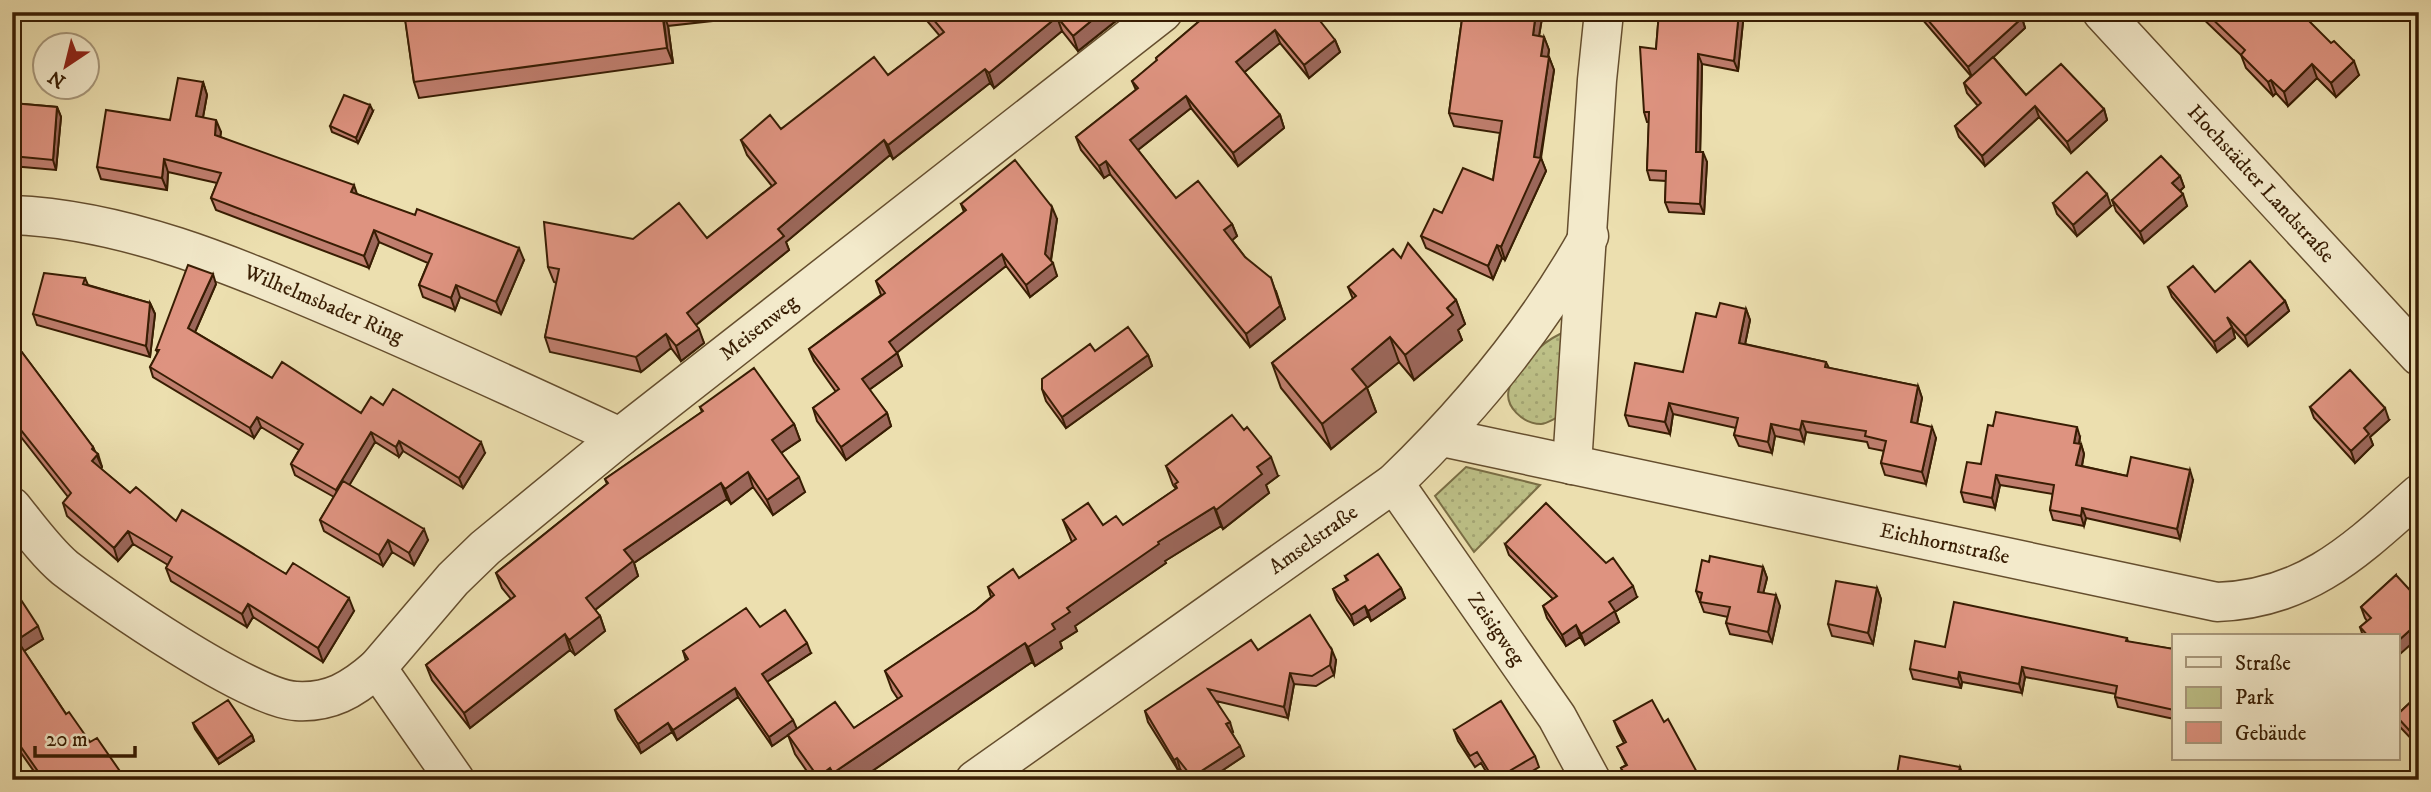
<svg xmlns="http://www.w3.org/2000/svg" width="2431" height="792" font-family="'IM FELL DW Pica',serif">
	<defs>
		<pattern id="green-dots" width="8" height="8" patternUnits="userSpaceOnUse" patternTransform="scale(1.75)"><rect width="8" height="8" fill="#bdc087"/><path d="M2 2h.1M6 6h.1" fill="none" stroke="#a3a573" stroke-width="1.8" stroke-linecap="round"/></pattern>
	</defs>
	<rect width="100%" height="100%" fill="#ecdfaf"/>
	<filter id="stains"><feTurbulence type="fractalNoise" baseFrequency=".00286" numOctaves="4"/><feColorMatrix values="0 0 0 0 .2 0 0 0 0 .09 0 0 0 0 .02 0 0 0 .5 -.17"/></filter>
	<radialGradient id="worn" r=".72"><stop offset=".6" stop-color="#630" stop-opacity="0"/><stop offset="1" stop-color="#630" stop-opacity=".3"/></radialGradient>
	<path fill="url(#green-dots)" stroke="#7a6e45" stroke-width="2" d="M1560 334 1570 342 1556 418C1552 420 1545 424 1541 424 1523 424 1504 406 1509 389 1514 368 1541 343 1560 334Z
		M1466 467 1540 485 1474 552 1435 496Z"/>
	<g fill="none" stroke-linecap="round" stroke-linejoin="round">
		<g stroke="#654e2e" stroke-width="41">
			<g id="minor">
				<path id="s1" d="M12 215C123 219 233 265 333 308 430 349 525 393 620 437"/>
				<path id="s2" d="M1442 437 2217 602C2306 599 2355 551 2419 494"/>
				<path d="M1572 465 1597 80 1604 12"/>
				<path id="s3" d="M1394 483 1557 717 1591 780"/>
				<path d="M12 507C28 527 46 552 65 568 105 599 250 699 296 701 330 703 352 690 377 668L455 780"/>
				<path id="s4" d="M377 668 453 579 485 548 620 437 1163 12"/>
				<path id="s5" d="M975 780 1394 483C1471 409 1537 329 1589 236"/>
			</g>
		</g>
		<g stroke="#654e2e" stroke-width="41">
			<g id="tertiary">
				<path id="s6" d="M2102 12 2419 356"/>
			</g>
		</g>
		<use href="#minor" stroke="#f3eacb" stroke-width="38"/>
		<use href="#tertiary" stroke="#f3eacb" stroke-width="38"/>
	</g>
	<path fill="#bf7e6e" stroke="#381d03" stroke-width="2" d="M388 12H711L712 21 668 26 673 63 419 98 414 82 405 17 391 19Z
		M921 12H1121L1122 16 1078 51 1062 31 994 88 990 83 893 159 890 155 786 242 789 250 696 325 704 343 681 361 671 348 641 372 550 352 545 337 557 283 554 282 548 267 633 239 707 238 772 186 747 155 741 140 781 129 888 75 940 36 922 15Z
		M1210 12 1335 40 1340 52 1309 78 1280 43 1244 72 1280 115 1284 128 1238 166 1191 108 1138 150 1176 198 1232 224 1237 236 1232 240 1245 257 1276 291 1285 319 1250 347 1110 174 1104 178 1081 150 1076 137 1136 90 1132 81 1157 61 1156 58Z
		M1463 12H1543L1539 36 1544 37 1549 50 1548 57H1549L1554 70 1541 158 1546 171 1505 260 1502 258 1493 279 1426 248 1421 236 1442 213 1493 180 1500 133 1454 126 1449 113Z
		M1659 12H1744L1738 71 1702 64 1700 152 1707 162 1704 214 1669 212 1665 202 1666 181 1650 180 1647 170 1649 122H1647L1644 112 1656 49Z
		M1916 12H2016L2022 18 2025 28 1993 57 2026 95 2104 109 2107 120 2071 153 2039 117 1985 166 1959 137 1955 126 1978 106 1967 93 1964 83 1971 76Z
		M2196 12H2300L2359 75 2336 97 2317 78 2288 106 2276 93 2273 96 2246 68 2241 55Z
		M203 82 207 95 203 117 221 132 220 137 357 194 524 260 501 314 460 297 455 310 423 297 419 285 428 263 379 242 369 268 216 210 211 198 217 183 168 172 167 190 101 179 97 167 170 120Z
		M12 103 57 107 61 117 56 170 12 166Z
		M373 111 358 143 332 132 330 126Z
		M2180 176 2184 187 2180 191 2187 206 2144 243 2116 211 2112 200Z
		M2053 203 2111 206 2077 236 2057 214Z
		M961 204 1057 219 1051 261 1057 276 1030 297 1006 266 897 352 902 366 869 390 887 413 891 426 846 460 817 421 813 408 836 392 814 361 809 349 881 295 876 281 964 212Z
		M2419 209V230L2416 227 2412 215Z
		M1401 258 1456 300 1465 324 1458 330 1462 340 1414 380 1399 362 1367 388 1376 412 1331 449 1281 388 1272 363 1353 299 1348 287Z
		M85 278 88 285 150 303 155 314 150 357 37 325 33 314Z
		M216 284 195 332 272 378 361 413 383 405 485 453 463 488 403 451 399 457 375 442 349 485 428 540 414 565 392 552 383 566 324 531 320 520 334 497 295 475 291 464 299 450 261 427 254 438 153 377 150 367 158 353 156 350Z
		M2168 287 2215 292 2285 301 2289 311 2248 346 2232 328 2235 338 2217 352 2172 297Z
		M1746 309 1750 320 1745 344 1826 362 1829 368 1918 386 1922 398 1917 423 1936 438 1926 484 1885 475 1881 463 1884 451 1869 448 1867 442 1806 432 1804 442 1775 436 1772 453 1739 446 1734 435 1736 428 1673 414 1670 434 1629 426 1625 415 1683 372 1716 317Z
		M12 339 93 447 95 452 98 454 102 467 101 469 130 493 176 521 286 574 354 611 323 662 253 617 247 627 171 581 166 568 168 565 133 544 118 561 67 516 63 503 68 497 21 437 15 441 12 437Z
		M1095 351 1148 355 1152 366 1066 428 1046 401 1042 389Z
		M700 407 794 424 800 440 781 453 805 492 773 515 753 487 731 504 727 499 634 563 638 576 595 610 600 616 605 631 575 655 570 650 470 728 432 680 426 665 511 599 502 588 496 573 607 484 605 479 702 412Z
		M2310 407 2389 420 2370 437 2373 445 2355 463 2314 418Z
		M2080 437 2079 444H2081L2084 454 2082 466 2127 476 2193 480 2180 539 2086 518 2084 526 2053 520 2050 510 2053 494 2000 485 1995 508 1964 502 1961 492Z
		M1166 466 1278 476 1266 485 1269 493 1223 529 1221 526 1165 561 1166 563 1075 626 1077 631 1060 642 1062 648 1035 666 1032 662 859 780H813L795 754 788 735 772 746 738 697 677 740 672 732 641 753 618 719 615 710 686 661 683 651 760 627 811 653 767 682 796 729 854 728 898 699 892 690 885 671 976 610 991 597 988 587 1019 578 1072 542 1063 520 1103 525H1123L1176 489 1173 485Z
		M1505 544 1637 597 1615 612 1619 622 1585 645 1580 637 1566 646 1547 618 1543 606 1553 599 1509 555Z
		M1709 562 1763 567 1767 578 1763 593 1780 606 1772 642 1730 634 1726 623 1728 617 1704 612 1696 591Z
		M2396 575 2399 655 2398 654V636H2363L2360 627 2367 621 2365 618 2361 607Z
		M1345 576 1401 588 1405 598 1371 621 1368 616 1354 625 1337 600 1333 589 1347 581Z
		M12 586 43 639 24 651 66 714 90 742 126 780H40L12 740Z
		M1877 588 1881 599 1873 644 1832 636 1828 624Z
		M2127 638 2128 642 2174 649V719L2118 707 2115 697 2116 694 2025 677 2022 693 1962 682 1961 688 1913 679 1910 669 1945 647Z
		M1258 650 1336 660 1334 675 1316 686 1294 684 1288 718 1216 701 1233 732 1232 733 1244 756 1208 780H1189L1180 769 1178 770 1148 722 1145 711Z
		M2419 694V747L2400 727 2398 721V714Z
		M1614 721 1664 722 1700 780H1626L1621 768 1626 765 1617 747 1624 743 1618 731Z
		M193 723 252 735 254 741 219 764 195 729Z
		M1454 730 1535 756 1539 767 1518 780H1491L1481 763 1475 767 1458 741Z"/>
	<path fill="#9b675a" stroke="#381d03" stroke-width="2" d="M663 12 668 26 673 63 667 48Z
		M1102 12H1121L1122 16 1078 51 1073 36Z
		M1536 12H1543L1537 48 1533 35Z
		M1739 12H1744L1738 71 1734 61Z
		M1057 17 1062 31 994 88 989 73Z
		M2022 18 2025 28 1972 77 1968 67Z
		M1275 30 1280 43 1241 75 1236 62Z
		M1544 37 1549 50 1546 69 1541 56Z
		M1335 40 1340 52 1309 78 1304 65Z
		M1698 54 1702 64 1700 162 1696 152Z
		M1549 57 1554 70 1540 159 1541 158 1546 171 1505 260 1501 247 1534 157Z
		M2354 61 2359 75 2336 97 2331 83Z
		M2312 64 2317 78 2288 106 2284 92Z
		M985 69 990 83 893 159 888 145Z
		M2271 80 2276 93 2273 96 2268 82Z
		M203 82 207 95 201 128 196 116Z
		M1186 96 1191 108 1134 153 1130 140Z
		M370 105 373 111 358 143 356 138Z
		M2035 106 2039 117 1985 166 1982 156Z
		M57 107 61 117 56 170 53 160Z
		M2104 109 2107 120 2071 153 2067 142Z
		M1280 115 1284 128 1238 166 1233 153Z
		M216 120 221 132 219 147 215 135Z
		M884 140 890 155 786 242 789 250 692 328 687 313 778 229Z
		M1703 152 1707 162 1704 214 1700 204Z
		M164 159 168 172 167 190 162 178Z
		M1106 161 1110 174 1104 178 1099 166Z
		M2180 176 2184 187 2176 194 2172 183Z
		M354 185 358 197 351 192Z
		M2107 194 2111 206 2077 236 2073 225Z
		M2183 194 2187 206 2144 243 2140 232Z
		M1052 207 1057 219 1050 265 1053 263 1057 276 1030 297 1026 285 1045 254Z
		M1232 224 1237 236 1229 243 1224 230Z
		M374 230 379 242 369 268 364 256Z
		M1497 245 1502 258 1493 279 1488 266Z
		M519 248 524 260 501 314 496 302Z
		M1002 254 1006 266 894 355 889 342Z
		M213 274 216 284 192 339 188 328Z
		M1271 278 1285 319 1250 347 1246 334Z
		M456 285 460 297 455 310 451 298Z
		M1456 300 1465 324 1458 330 1462 340 1414 380 1405 355 1447 308Z
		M2285 301 2289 311 2248 346 2245 336Z
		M150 303 155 314 150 357 146 346Z
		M1746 309 1750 320 1743 354 1739 343Z
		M2232 327 2235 338 2217 352 2214 342Z
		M699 329 704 343 681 361 676 346Z
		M666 334 671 348 641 372 636 357Z
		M1390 337 1399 362 1367 388 1376 412 1331 449 1322 424 1352 369Z
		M897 353 902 366 866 392 862 379Z
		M1148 355 1152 366 1066 428 1062 417Z
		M1918 386 1922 398 1915 434 1911 422Z
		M1669 403 1673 414 1670 434 1665 422Z
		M2385 408 2389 420 2370 437 2373 445 2355 463 2351 451 2364 428Z
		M887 413 891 426 846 460 841 447Z
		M257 417 261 427 254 438 250 428Z
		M1802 421 1806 432 1804 442 1800 430Z
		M16 424 21 437 15 441 12 432V427Z
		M794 424 800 440 778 455 772 440Z
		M1771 424 1775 436 1772 453 1768 442Z
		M1932 427 1936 438 1926 484 1922 472Z
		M2077 427 2080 437 2077 453 2074 443Z
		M371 432 375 442 340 501 336 490Z
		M399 441 403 451 399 457 396 447Z
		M481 442 485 453 463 488 459 478Z
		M2081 444 2084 454 2080 475 2076 465Z
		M93 447 102 467 97 474 92 461V449Z
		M1271 457 1278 476 1266 485 1269 493 1223 529 1216 510 1257 467Z
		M2190 470 2193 480 2180 539 2177 529Z
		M748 472 753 487 731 504 725 489Z
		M1996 475 2000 485 1995 508 1992 498Z
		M799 477 805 492 773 515 767 500Z
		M721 483 727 499 634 563 638 576 591 613 586 598 624 550Z
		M1214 507 1221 526 1165 561 1166 563 1075 626 1077 631 1060 642 1062 648 1035 666 1028 647 1067 608 1158 542Z
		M2082 508 2086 518 2084 526 2081 516Z
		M424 529 428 540 414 565 409 553Z
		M128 531 133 544 118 561 114 548Z
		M12 537 16 548 12 550Z
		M388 540 392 552 383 566 379 555Z
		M1763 567 1767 578 1761 602 1758 592Z
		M1633 586 1637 597 1615 612 1619 622 1585 645 1581 634 1609 602Z
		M1401 588 1405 598 1371 621 1368 611Z
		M1877 588 1881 599 1873 644 1868 633Z
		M1776 595 1780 606 1772 642 1768 632Z
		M349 598 354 611 323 662 318 648Z
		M248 604 253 617 247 627 242 614Z
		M1365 606 1368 616 1354 625 1351 615Z
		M600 616 605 631 575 655 569 640Z
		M2419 622V637L2399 655 2398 641Z
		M1576 625 1580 637 1566 646 1562 635Z
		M38 626 43 639 21 653 17 640Z
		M565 634 570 650 470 728 464 713Z
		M807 643 811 653 765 683 762 674Z
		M1025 643 1032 662 859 780H835L833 773Z
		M1332 650 1336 660 1334 675 1330 665Z
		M2022 667 2025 677 2022 693 2019 684Z
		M1959 672 1962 682 1961 688 1958 679Z
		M1290 673 1294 684 1288 718 1284 707Z
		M735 688 738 697 677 740 673 730Z
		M793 720 797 729 772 746 769 737Z
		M1230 722 1233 732 1229 734 1226 724Z
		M668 723 672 732 641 753 638 744Z
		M252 735 254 741 219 764 217 759Z
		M1240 746 1244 756 1208 780H1193L1192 777Z
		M1177 758 1180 769 1178 770 1174 760Z
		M1960 767 1964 778 1963 780H1957Z
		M830 768 834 780H819L818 777Z"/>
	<path fill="#de9380" stroke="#381d03" stroke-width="2" d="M404 12H662L667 48 414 82Z
		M927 12H1102L1073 36 1057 17 989 73 985 69 888 145 884 140 778 229 784 236 687 313 699 329 676 346 666 334 636 357 545 337 559 269 548 267 544 222 633 239 679 203 707 238 776 183 741 140 770 115 781 129 874 57 888 75 944 32Z
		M1210 12H1313L1335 40 1304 65 1275 30 1236 62 1280 115 1233 153 1186 96 1130 140 1176 198 1198 181 1232 224 1224 230 1245 257 1271 278 1280 306 1246 334 1106 161 1099 166 1076 137 1138 88 1132 81 1157 60 1156 58Z
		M1463 12H1536L1533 35 1544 37 1541 56 1549 57 1534 157 1541 158 1501 247 1497 245 1488 266 1421 236 1434 209 1442 213 1463 168 1493 180 1502 121 1449 113Z
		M1659 12H1739L1734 61 1698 54 1696 152H1703L1700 204 1665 202 1666 171 1647 170 1649 112H1644L1640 47 1656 49Z
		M1921 12H2016L2022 18 1968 67Z
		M2205 12H2300L2331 43 2334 41 2354 61 2331 83 2312 64 2284 92 2271 80 2268 82 2241 55 2245 50Z
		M1993 57 2026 95 2061 64 2104 109 2067 142 2035 106 1982 156 1955 126 1981 103 1964 83Z
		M178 78 203 82 196 116 216 120 215 135 354 185 351 192 415 215 417 209 519 248 496 302 456 285 451 298 419 285 432 254 374 230 364 256 211 198 221 173 164 159 162 178 97 167 106 110 170 120Z
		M344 95 370 105 356 138 330 126Z
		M12 103 57 107 53 160 12 156Z
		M2161 156 2180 176 2172 183 2183 194 2140 232 2112 200Z
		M1015 160 1052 207 1045 254 1053 263 1026 285 1002 254 889 342 897 353 862 379 887 413 841 447 813 408 839 389 809 349 885 293 876 281 966 210 961 204Z
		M2087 172 2107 194 2073 225 2053 203Z
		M2419 209V223L2412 215Z
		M1408 243 1456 300 1447 308 1453 315 1405 355 1390 337 1352 369 1367 387 1322 424 1272 363 1356 296 1348 287 1393 249 1401 258Z
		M2250 261 2285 301 2245 336 2227 317 2232 327 2214 342 2168 287 2193 266 2215 292Z
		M188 265 213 274 188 328 272 378 282 362 361 413 371 397 383 405 393 389 481 442 459 478 399 441 396 447 371 432 336 490 291 464 303 444 257 417 250 428 150 367 159 350H156Z
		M44 273 85 278 83 284 150 303 146 346 33 314Z
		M1720 303 1746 309 1739 343 1826 362 1825 367 1918 386 1911 422 1932 427 1922 472 1881 463 1886 441 1865 436 1866 431 1802 421 1800 430 1771 424 1768 442 1734 435 1738 418 1669 403 1665 422 1625 415 1635 363 1683 372 1696 313 1716 317Z
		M1128 327 1148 355 1062 417 1042 389V379L1090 344 1095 351Z
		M12 339 93 447 92 449 98 454 92 461 130 493 136 487 176 521 182 510 286 574 293 563 349 598 318 648 248 604 242 614 166 568 172 557 128 531 114 548 63 503 71 493 16 424 12 427Z
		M754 368 794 424 772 440 799 477 767 500 748 472 725 489 721 483 624 550 633 561 586 598 600 616 569 640 565 634 464 713 426 665 515 596 496 573 608 483 605 479 703 411 700 407Z
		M2350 370 2385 408 2364 428 2369 434 2351 451 2310 407Z
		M1996 412 2077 427 2074 443 2081 444 2076 465 2127 476 2131 457 2190 470 2177 529 2082 508 2081 516 2050 510 2054 485 1996 475 1992 498 1961 492 1967 462 1981 464 1988 425 1993 426Z
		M1232 415 1244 430 1247 427 1271 457 1257 467 1262 474 1216 510 1214 507 1158 542 1159 544 1067 608 1070 612 1052 624 1055 629 1028 647 1025 643 833 773 830 768 818 777 788 735 835 702 854 728 902 696 885 671 976 610 994 595 988 587 1013 569 1019 578 1076 539 1063 520 1088 503 1103 525 1116 516 1123 525 1177 488 1175 484 1178 482 1166 466Z
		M343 481 424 529 409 553 388 540 379 555 320 520Z
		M1546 503 1606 563 1613 558 1633 586 1609 602 1615 611 1581 634 1576 625 1562 635 1543 606 1557 596 1505 544Z
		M1378 554 1401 588 1368 611 1365 606 1351 615 1333 589 1348 580 1345 576Z
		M1710 556 1763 567 1758 592 1776 595 1768 632 1726 623 1730 607 1700 602 1702 593 1696 591 1702 560 1709 562Z
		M2396 575 2419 600V622L2398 641V636H2368L2360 627 2371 618 2361 607Z
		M1836 581 1877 588 1868 633 1828 624Z
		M12 586 38 626 17 640 66 714 69 712 90 742 97 738 126 780H44L12 734Z
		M1954 602 2127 638 2126 641 2174 649V710L2115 697 2117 686 2022 667 2019 684 1959 672 1958 679 1910 669 1915 641 1945 647Z
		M746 608 760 627 785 610 807 643 762 674 793 720 769 737 735 688 673 730 668 723 638 744 615 710 688 659 683 651Z
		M1310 615 1332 650 1330 665 1312 676 1290 673 1284 707 1208 689 1230 722 1226 724 1240 746 1192 777 1177 758 1174 760 1145 711 1251 640 1258 650Z
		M2419 694V741L2398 718V714Z
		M228 700 252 735 217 759 193 723Z
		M1652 700 1664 722 1668 719 1699 776 1695 778V780H1628L1621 768 1627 765 1617 747 1626 742 1614 721Z
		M1501 701 1535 756 1494 780 1477 752 1470 756 1454 730Z
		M1900 756 1960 767 1957 780H1896Z"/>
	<g text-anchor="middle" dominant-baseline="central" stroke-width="5" stroke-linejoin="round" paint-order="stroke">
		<g font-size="21" fill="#381d03" stroke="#f3eacb">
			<text stroke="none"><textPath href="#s6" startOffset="234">Hochstädter Landstraße</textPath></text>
			<text stroke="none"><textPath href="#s1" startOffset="326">Wilhelmsbader Ring</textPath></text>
			<text stroke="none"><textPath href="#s4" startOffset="513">Meisenweg</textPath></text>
			<text stroke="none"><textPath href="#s5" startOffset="415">Amselstraße</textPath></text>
			<text stroke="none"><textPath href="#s2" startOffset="514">Eichhornstraße</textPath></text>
			<text stroke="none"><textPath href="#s3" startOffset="178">Zeisigweg</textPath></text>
		</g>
	</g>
	<rect width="2431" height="792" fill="none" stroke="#ecdfaf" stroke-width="42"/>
	<rect x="14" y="14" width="2403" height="764" fill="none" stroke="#381d03" stroke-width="3.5"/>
	<rect x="21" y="21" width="2389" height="750" fill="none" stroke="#381d03" stroke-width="2"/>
	<rect x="2172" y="634" width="228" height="126" fill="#f3eacb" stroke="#a8987b" stroke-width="2"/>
	<rect x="2186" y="657" width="35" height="10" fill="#f3eacb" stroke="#a8987b" stroke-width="2"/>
	<text x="2235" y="670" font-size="21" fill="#381d03">Straße</text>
	<rect x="2186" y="687" width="35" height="21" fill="#bdc087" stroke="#a8987b" stroke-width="2"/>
	<text x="2235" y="704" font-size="21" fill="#381d03">Park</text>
	<rect x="2186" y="722" width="35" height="21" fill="#de9380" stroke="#a8987b" stroke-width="2"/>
	<text x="2235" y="740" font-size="21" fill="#381d03">Gebäude</text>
	<g transform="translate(66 66) rotate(215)"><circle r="33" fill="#f3eacb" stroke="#a8987b" stroke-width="2"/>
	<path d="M0-5L12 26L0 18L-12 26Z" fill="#8f2418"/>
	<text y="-10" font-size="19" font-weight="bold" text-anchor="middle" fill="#381d03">N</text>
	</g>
	<path d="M35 746v10h100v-10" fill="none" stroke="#381d03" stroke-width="3.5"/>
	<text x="46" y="746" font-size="21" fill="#381d03" stroke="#f3eacb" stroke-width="5" paint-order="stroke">20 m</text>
	<rect width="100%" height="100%" filter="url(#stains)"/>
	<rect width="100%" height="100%" fill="url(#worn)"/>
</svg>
